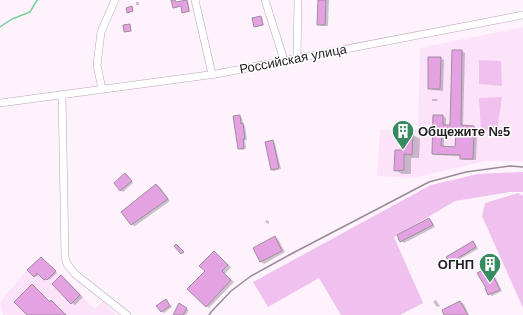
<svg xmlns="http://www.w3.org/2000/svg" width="523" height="315" font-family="Arial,sans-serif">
	<rect width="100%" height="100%" fill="#fef2fd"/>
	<path fill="#fce3fa" d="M523 27V161H486L412 178 377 176 380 130H418L420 48Z
		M41 257 95 309 103 301 116 315H3L0 302 27 270Z"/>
	<path fill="#f0c0ee" d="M479 60 501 61 502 86 479 84Z
		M502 97 497 131 481 130 479 98Z
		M523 172V192H510L455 201 394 237 423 303 400 315H341L319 278 268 307 253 282 431 185 478 174Z
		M518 193 523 196V308L482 216 485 203Z"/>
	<path fill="#0003" fill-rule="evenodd" d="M175 0 177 3 186 1H188L190 12 184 13 183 12 182 6 175 8 174 7Z
		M319 0H329L328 26H321L318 24Z
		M136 2H139V5H136Z
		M261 17 262 18 264 25 256 27 255 26Z
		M462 51 465 53 463 127H474L477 129V132L479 133 478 136H477L476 160H464L461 158V156L436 155 433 154 443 116 446 118V126H451ZM444 134H457L456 148 444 147Z
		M441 58 444 60 443 91 432 90 429 88Z
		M432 99H437L438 101H432Z
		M239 116 242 118 243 124 245 126 247 140H245L246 149 241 150 239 148Z
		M413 135 420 139 419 158H411V174H402L395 170 404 151Z
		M273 141 275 143 281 169 274 171 272 170Z
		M125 174 128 176 133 183 123 192 120 190Z
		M156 185 160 187 170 201 135 226 132 225 123 213Z
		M429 219 432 221 435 227 404 243 401 241Z
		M266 220 269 221V224L265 222Z
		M275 237 278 239 285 252 264 264 261 262 254 248Z
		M473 242 475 243 478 249 453 263 450 262Z
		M217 254 231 267 225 274 234 282 209 308 206 306V271Z
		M41 258 57 273 49 280 48 279 47 280 45 279 40 274 36 277 34 276Z
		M489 268 492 270 502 291 492 296 489 294Z
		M61 277 64 278 83 297 75 305 72 303 53 284Z
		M166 300 168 302 172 307 164 313 162 312 157 306Z
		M436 300 440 306 437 307 433 302Z
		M460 302 464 304 469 315H445Z
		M179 305 189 310 186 315H174Z"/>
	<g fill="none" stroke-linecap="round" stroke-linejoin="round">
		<path stroke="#76d29f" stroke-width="1.5" d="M0 27 12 19 30 12 37 0"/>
	</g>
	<path fill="#e5a2e3" stroke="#9f8e9e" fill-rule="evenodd" d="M171 0H175L176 2 187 0 189 11 182 13 181 6 173 8Z
		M318 0H326L325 25H317Z
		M132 6 133 11 127 13 126 8Z
		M261 16 263 25 254 27 252 18Z
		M130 24 131 31 124 32 123 25Z
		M452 50H462L461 125 474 126V130H476V134H474L473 159H460V155L432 154 433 115H443V125H450ZM442 133H456L455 147 441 146Z
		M428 57H441L440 89H428Z
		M240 115 241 124 243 123 245 139H243L244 148 238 149 233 116Z
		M409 134H413L412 155 404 154V170L394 171 395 150H403V135H409Z
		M273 140 279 168 271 170 265 142Z
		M125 173 132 181 120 191 114 183Z
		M156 184 168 199 131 225 121 212Z
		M429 218 433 225 400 242 397 235Z
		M275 236 282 251 260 262 253 248Z
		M473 241 476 247 450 263 446 257Z
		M176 244 184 252 181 254 174 246Z
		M214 251 228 265 222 271 231 280 206 307 187 289 205 271 199 266Z
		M41 257 56 271 47 280 46 279 44 280 37 273 34 277 27 270Z
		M489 267 500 290 488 295 485 288H486L477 273Z
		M61 275 80 295 71 304 52 284Z
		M32 284 50 302 51 300 66 315H27L14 302Z
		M166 299 170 306 161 312 156 306Z
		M460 301 468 315H444L442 310Z
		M179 303 187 308 183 315H173Z"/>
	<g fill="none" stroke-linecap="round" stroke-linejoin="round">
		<g stroke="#b8a6b7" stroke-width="8">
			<path id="minor" d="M195 0 212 74
				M265 0 284 60
				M297 58 298 0
				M102 89 97 65 101 32 115 0
				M62 94 65 257 67 264 75 274 127 315
				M0 103 216 74 523 15"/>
		</g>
		<use href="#minor" stroke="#fff" stroke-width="7"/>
		<path stroke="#968d96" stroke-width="1.5" d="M209 315 212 311 231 291 251 276 291 254 429 182 466 172 510 166 523 167"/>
	</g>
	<defs>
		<g id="building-pin" transform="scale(1.15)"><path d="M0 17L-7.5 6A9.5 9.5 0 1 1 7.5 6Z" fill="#368c60" stroke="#fff"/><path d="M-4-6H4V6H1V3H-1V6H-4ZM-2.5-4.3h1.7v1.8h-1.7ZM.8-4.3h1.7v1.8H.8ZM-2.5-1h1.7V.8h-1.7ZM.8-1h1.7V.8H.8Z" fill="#fff"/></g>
	</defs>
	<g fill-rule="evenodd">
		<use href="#building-pin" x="403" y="131"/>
		<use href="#building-pin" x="490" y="264"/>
	</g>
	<g text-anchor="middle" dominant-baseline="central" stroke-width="3" stroke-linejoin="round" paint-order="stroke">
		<g font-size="13" fill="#221c22" stroke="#fff">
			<text transform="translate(293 59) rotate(-11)">Российская улица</text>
		</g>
		<g font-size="13" font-weight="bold" fill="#221c22" stroke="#fff" text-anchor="start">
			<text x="418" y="131">Общежите №5</text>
			<text x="474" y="264" text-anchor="end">ОГНП</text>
		</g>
	</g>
</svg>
